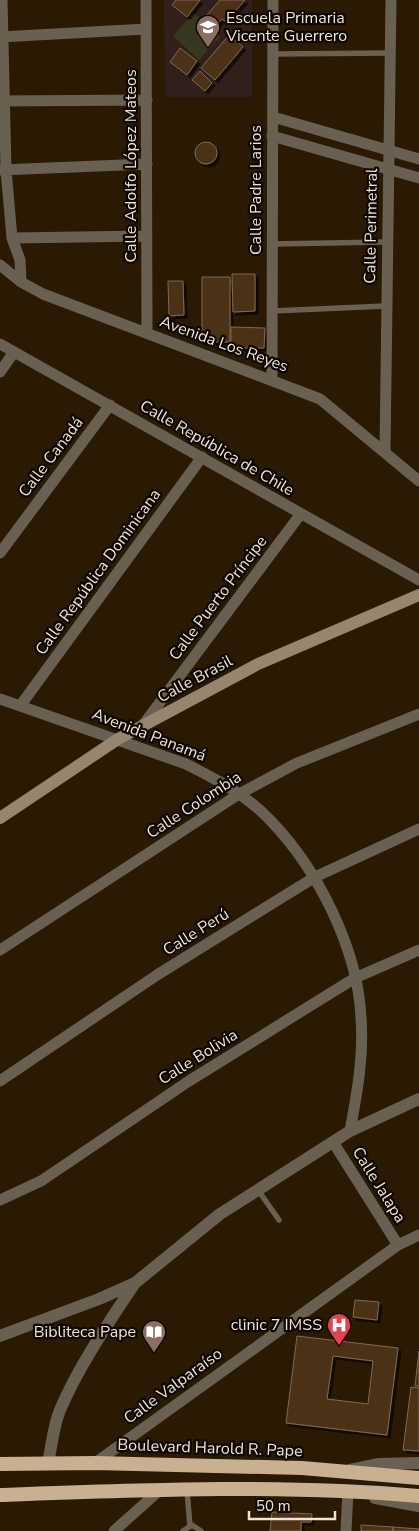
<svg xmlns="http://www.w3.org/2000/svg" width="419" height="1531" font-family="'Nunito Sans',sans-serif">
	<defs>
		<filter id="shadow"><feDropShadow dx="3" dy="3" stdDeviation="0" flood-color="#0009"/></filter>
	</defs>
	<rect width="100%" height="100%" fill="#2a1903"/>
	<path fill="#311f1c" d="M164 0H252V97H165Z"/>
	<path fill="#353720" d="M194 13 220 37 199 60 173 36Z"/>
	<path fill="#4c3115" stroke="#806953" fill-rule="evenodd" filter="url(#shadow)" d="M176 0H200L187 17 172 5Z
		M220 0H245L226 22 222 19 216 26 205 17Z
		M229 35 243 47 215 80 201 68Z
		M180 48 197 61 187 75 170 62Z
		M200 71 212 83 205 91 192 80Z
		M195 153a11 11 0 1 1 22 0a11 11 0 1 1-22 0Z
		M232 274H255V311L233 312Z
		M202 277H230V342H202Z
		M168 281H183L184 315 169 316Z
		M231 327 265 328 264 348H231Z
		M355 1300 379 1302 377 1320 353 1317Z
		M297 1336 398 1348 387 1435 286 1423ZM333 1356 373 1361 368 1404 327 1399Z
		M419 1351V1386H415Z
		M411 1387 419 1388V1451L403 1450Z
		M272 1512 312 1514 311 1522H301V1531H270Z
		M361 1525 393 1527V1531H361Z
		M393 1527 419 1529V1531H393Z"/>
	<g fill="none" stroke-linecap="round" stroke-linejoin="round">
		<path stroke="#6a6051" stroke-width="5.5" d="M273 54 390 53
			M272 244 386 242
			M272 311 386 306
			M258 1190 279 1220
			M187 1491 190 1526
			M183 1531 192 1525 201 1531"/>
		<path stroke="#6a6051" stroke-width="11" d="M2 0 6 170 12 238 20 260 21 282
			M146 0 147 333
			M0 37 146 29
			M0 101 147 100
			M273 117 419 159
			M272 136 419 178
			M0 170 147 164
			M12 238 147 236
			M0 265 21 282 43 294 320 399 419 481
			M0 344 419 580
			M0 372 14 352
			M272 379 273 0
			M385 452 391 0
			M0 553 110 405
			M0 699 186 764C216 779 248 796 271 821 318 870 358 949 361 1018 364 1056 357 1093 350 1131
			M20 706 202 457
			M143 725 300 515
			M0 950 239 794 297 763 419 714
			M0 1081 157 975 315 877 419 829
			M333 1142 398 1245
			M0 1200 41 1181 189 1081 355 978 419 950
			M95 1463 398 1245 419 1235
			M114 1531 161 1489
			M346 1531 348 1490"/>
		<path stroke="#6a6051" stroke-width="12" d="M0 1336 99 1299 135 1283 220 1214 350 1131 419 1099
			M48 1463C52 1445 53 1427 60 1410 78 1367 109 1322 135 1283
			M350 1470 379 1464 419 1463
			M375 1498 419 1506"/>
		<path stroke="#96866f" stroke-width="12" d="M0 818 118 739 258 664 419 595"/>
		<path stroke="#c8b090" stroke-width="14" d="M0 1464 95 1463 302 1468 419 1478
			M0 1495C140 1490 280 1484 419 1496"/>
	</g>
	<defs>
		<g id="school-pin" transform="scale(1.25)"><path d="M0 17L-7.5 6A9.5 9.5 0 1 1 7.5 6Z" fill="#8d6e63" stroke="#0d0601"/><path d="M0-5L7-2L0 1L-7-2ZM-4 1L0 2.5L4 1V4Q0 6-4 4Z" fill="#fff"/></g>
		<g id="hospital-pin" transform="scale(1.25)"><path d="M0 17L-7.5 6A9.5 9.5 0 1 1 7.5 6Z" fill="#e0444e" stroke="#0d0601"/><path d="M-5-5h3v3.5h4V-5h3V5h-3V1.5h-4V5h-3Z" fill="#fff"/></g>
		<g id="library-pin" transform="scale(1.25)"><path d="M0 17L-7.5 6A9.5 9.5 0 1 1 7.5 6Z" fill="#8d6e63" stroke="#0d0601"/><path d="M-6-4Q-3-5.5-.7-3.5V5Q-3 3-6 4ZM6-4Q3-5.5 .7-3.5V5Q3 3 6 4Z" fill="#fff"/></g>
	</defs>
	<g fill-rule="evenodd">
		<use href="#school-pin" x="208" y="27"/>
		<use href="#hospital-pin" x="339" y="1325"/>
		<use href="#library-pin" x="154" y="1332"/>
	</g>
	<g text-anchor="middle" dominant-baseline="central" stroke-width="4.5" stroke-linejoin="round" paint-order="stroke">
		<g font-size="16" fill="#efe4d6" stroke="#0d0601" text-anchor="end">
			<text x="226" y="18" text-anchor="start">Escuela Primaria<tspan x="226" dy="18">Vicente Guerrero</tspan></text>
			<text x="322" y="1325">clinic 7 IMSS</text>
			<text x="136" y="1332">Bibliteca Pape</text>
		</g>
		<g font-size="16" fill="#efe4d6" stroke="#0d0601">
			<text transform="translate(131 166) rotate(-90)">Calle Adolfo López Mateos</text>
			<text transform="translate(256 190) rotate(-90)">Calle Padre Larios</text>
			<text transform="translate(371 226) rotate(-89)">Calle Perimetral</text>
			<text transform="translate(224 344) rotate(20)">Avenida Los Reyes</text>
			<text transform="translate(217 448) rotate(30)">Calle República de Chile</text>
			<text transform="translate(51 457) rotate(-53)">Calle Canadá</text>
			<text transform="translate(98 572) rotate(-54)">Calle República Dominicana</text>
			<text transform="translate(218 598) rotate(-53)">Calle Puerto Príncipe</text>
			<text transform="translate(195 679) rotate(-28)">Calle Brasil</text>
			<text transform="translate(149 735) rotate(21)">Avenida Panamá</text>
			<text transform="translate(194 805) rotate(-33)">Calle Colombia</text>
			<text transform="translate(196 932) rotate(-32)">Calle Perú</text>
			<text transform="translate(198 1057) rotate(-32)">Calle Bolivia</text>
			<text transform="translate(379 1185) rotate(58)">Calle Jalapa</text>
			<text transform="translate(173 1386) rotate(-36)">Calle Valparaíso</text>
			<text transform="translate(210 1448) rotate(2)">Boulevard Harold R. Pape</text>
		</g>
	</g>
	<path d="M249 1511v8h86v-8" fill="none" stroke="#efe4d6" stroke-width="2.5"/>
	<text x="256" y="1511" font-size="15" fill="#efe4d6" stroke="#0d0601" stroke-width="4" paint-order="stroke">50 m</text>
</svg>
